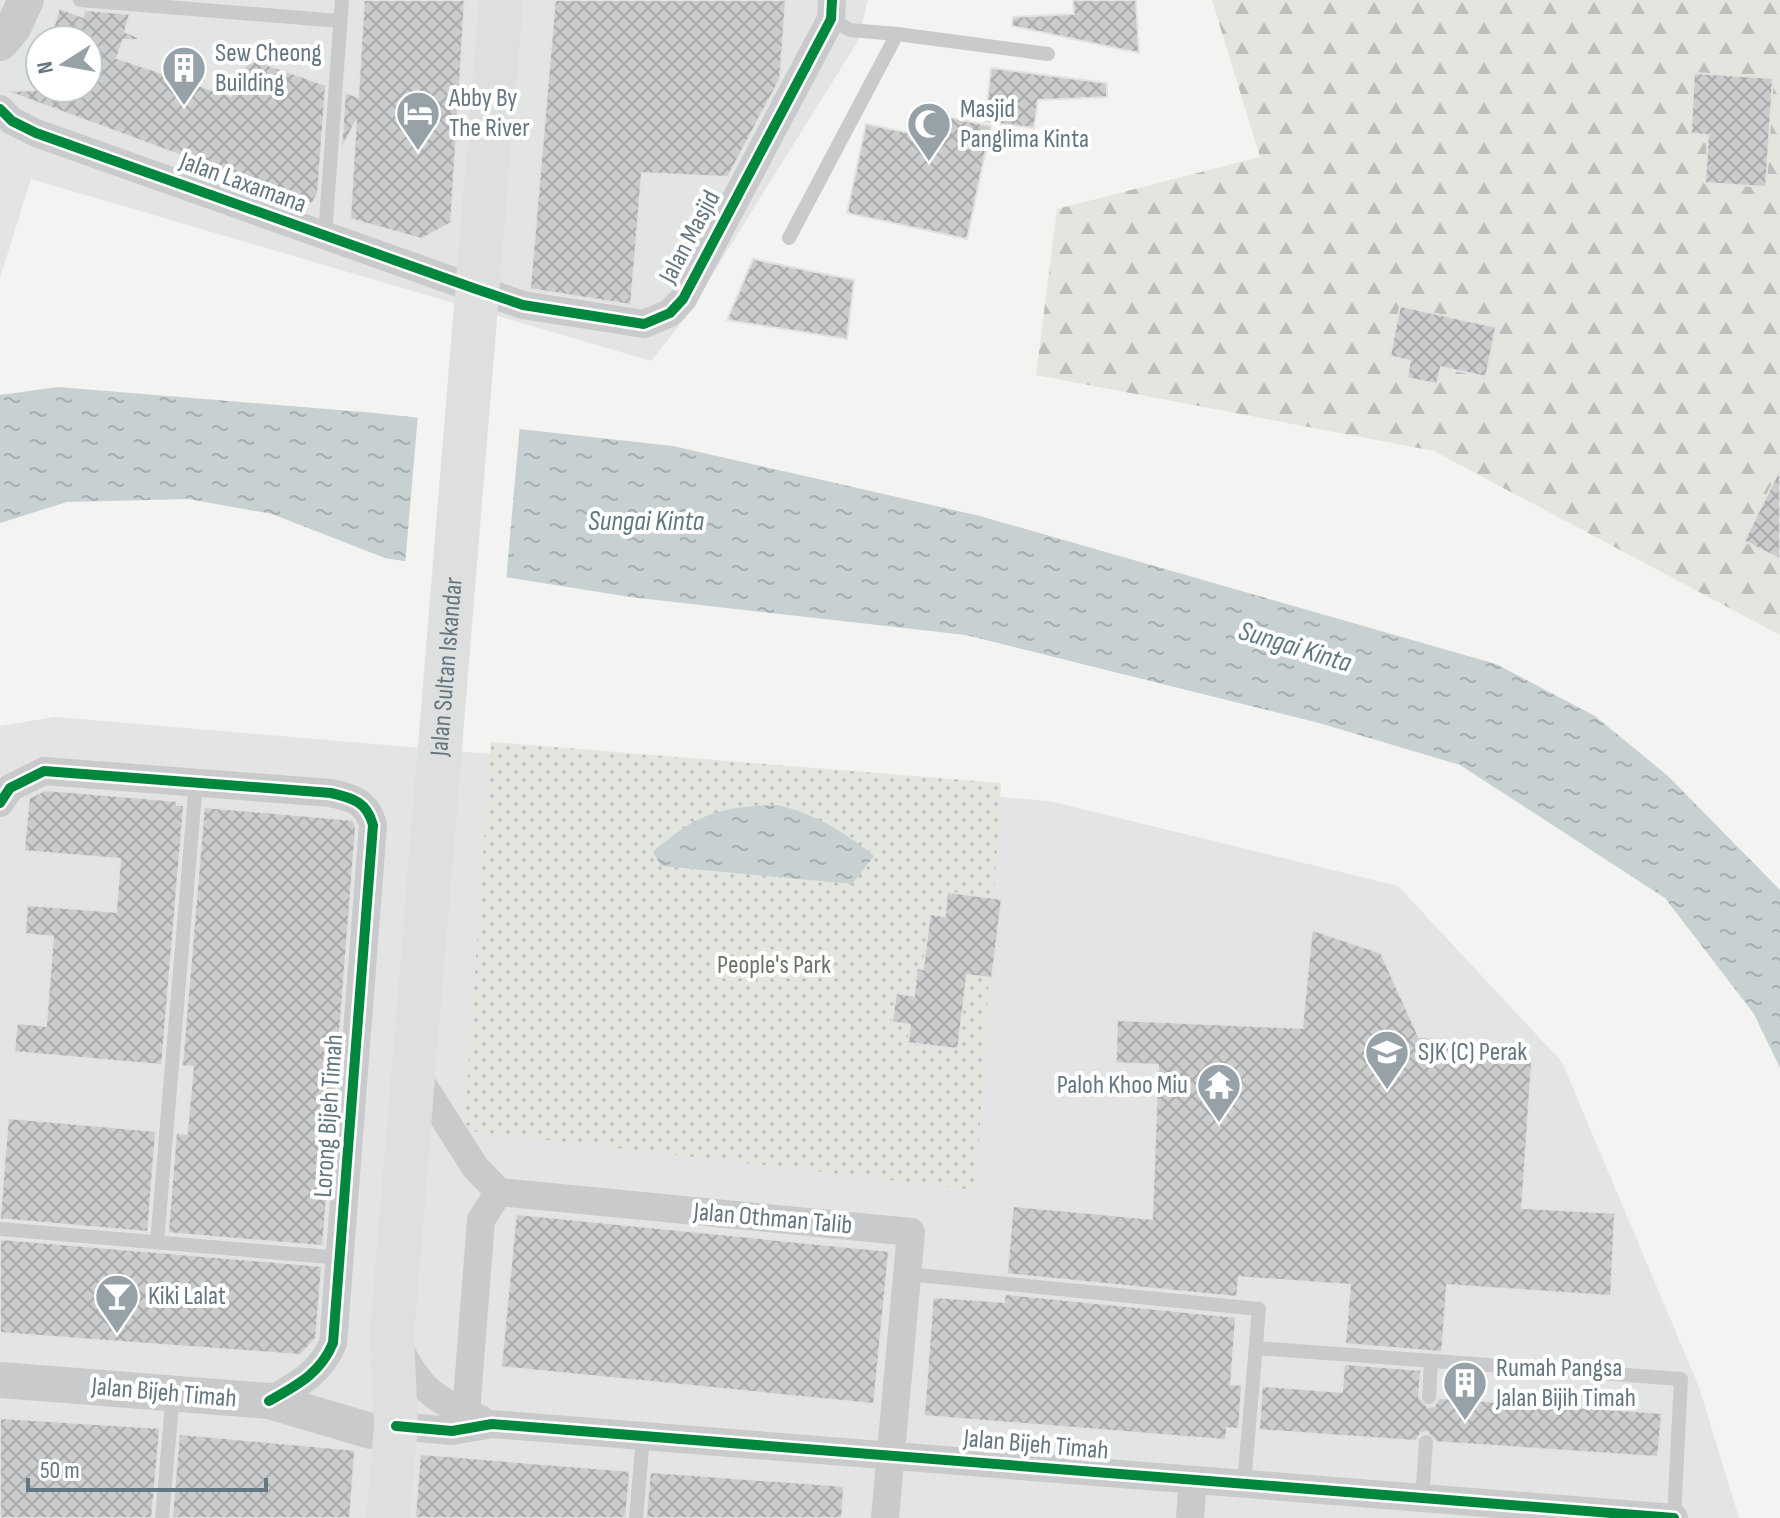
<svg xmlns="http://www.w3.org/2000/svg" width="1780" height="1518" font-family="'Sofia Sans Condensed',sans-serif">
	<defs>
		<pattern id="forest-firs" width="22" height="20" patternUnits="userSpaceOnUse" patternTransform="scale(2)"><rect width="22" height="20" fill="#e3e6df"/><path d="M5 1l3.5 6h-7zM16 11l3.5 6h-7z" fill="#bcbfba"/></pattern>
		<pattern id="park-dots" width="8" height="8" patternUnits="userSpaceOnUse" patternTransform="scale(2)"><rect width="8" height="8" fill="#e3e6df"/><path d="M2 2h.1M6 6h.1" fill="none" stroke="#bcbfba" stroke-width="1.8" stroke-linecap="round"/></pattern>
		<pattern id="water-ripples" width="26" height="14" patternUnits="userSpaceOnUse" patternTransform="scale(2)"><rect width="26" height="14" fill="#c8d1d2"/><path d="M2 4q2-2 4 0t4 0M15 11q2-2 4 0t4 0" fill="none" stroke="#a6aeb0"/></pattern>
		<pattern id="building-cross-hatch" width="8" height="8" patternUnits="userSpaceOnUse" patternTransform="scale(2)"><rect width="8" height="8" fill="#cbcccc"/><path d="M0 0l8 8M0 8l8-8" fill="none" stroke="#a8aaab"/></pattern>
	</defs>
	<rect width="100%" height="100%" fill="#f3f3f1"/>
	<path fill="#e3e4e4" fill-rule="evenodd" d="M0 0H868L858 41 686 317 651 361 31 179 0 278ZM40 40H88V88H40Z
		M55 717 1049 801 1398 886 1562 1062 1699 1387 1739 1518H0V726Z"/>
	<path fill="url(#forest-firs)" d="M1212 0H1780V635L1434 451 1036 375 1057 209 1260 157Z"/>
	<path fill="url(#park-dots)" d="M491 742 1001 783 976 1190 464 1130Z"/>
	<path fill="url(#water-ripples)" d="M58 387 375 413 673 446 980 516 1496 664 1595 716 1668 776 1780 890V1068L1754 1014 1665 898 1460 765 1319 723 966 635 630 597 385 558 272 514 188 499 67 502 0 523V395Z
		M778 805C817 815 843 831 874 856L852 884 661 866 653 852C696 814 720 806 778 805Z"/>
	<path fill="#f3f3f1" d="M418 414 520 425 506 581 405 565Z"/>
	<path fill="url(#building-cross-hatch)" stroke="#e2e2e1" stroke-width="2" d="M364 0H465L451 223 422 239 350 219 356 121 341 150 345 92 358 97Z
		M555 0H786L780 79 728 177 642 173 631 305 530 289Z
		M1073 0H1136L1139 53 1012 26 1013 17 1074 14Z
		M59 8 83 17 85 10 130 14 125 32 138 37V40H123L117 58 231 96 246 65 256 61 326 85 318 193 312 204 6 91 88 88V40H50Z
		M991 68 1107 83V97L1038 100 1034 128 985 122Z
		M1694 73 1773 78 1766 187 1705 183 1708 135 1691 134Z
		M914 110 991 126 967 239 847 213 866 124 910 133Z
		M753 259 854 280 847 339 727 320Z
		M1400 306 1496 327 1486 377 1441 367 1437 384 1407 378 1410 361 1390 356Z
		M1780 469V559L1744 541Z
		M45 790 177 801V805H184L162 1065 14 1052 17 1023 46 1026 53 937 25 934 27 905 116 912 120 859 24 851 29 798Z
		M204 807 353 820 356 827 323 1246 168 1233 176 1133 187 1134 193 1067 182 1066Z
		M947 892 1002 899 992 978 967 975 958 1049 908 1043 910 1025 892 1022 896 993 914 996 917 968 923 969 930 914 945 916Z
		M1312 930 1381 953 1419 1037 1465 1041 1464 1057 1532 1061 1522 1208 1615 1213 1611 1296 1447 1285 1442 1352 1345 1344 1350 1285 1239 1277 1237 1297 1007 1274 1013 1206 1152 1219 1158 1065 1116 1063 1117 1020 1302 1028Z
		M8 1118 156 1131 148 1232 0 1219Z
		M516 1214 889 1251 874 1404 501 1367Z
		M0 1239 322 1266 316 1338 301 1355 0 1333Z
		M1005 1294 1236 1317 1231 1384 1242 1385 1239 1429 1227 1428 1226 1440 924 1416 933 1297 1004 1302Z
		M1344 1364 1421 1370 1419 1397 1428 1407 1434 1406 1439 1398 1662 1413 1658 1457 1436 1442 1427 1432 1421 1433 1416 1441 1259 1430 1262 1386 1342 1392Z
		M0 1418 160 1428 152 1518H0Z
		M179 1434 355 1450 350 1518H172Z
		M420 1454 630 1471 626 1518H415Z
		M650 1472 844 1486 842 1518H646Z"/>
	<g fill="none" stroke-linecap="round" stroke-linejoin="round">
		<path stroke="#c8cacb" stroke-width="14" d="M80 0 340 21
			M897 34 1048 54
			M325 235 342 0
			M789 238 897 34 850 30 831 19
			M0 1229 341 1258
			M157 1242 196 782
			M907 1274 1259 1309 1244 1484
			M1256 1348 1681 1379 1674 1518
			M1429 1397 1431 1363
			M1422 1498 1426 1442
			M162 1518 173 1393
			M636 1518 643 1436"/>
		<path stroke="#c8cacb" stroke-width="28" d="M0 109 12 121 36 133 476 289 523 305 644 324 670 313 683 299 831 19 832 0
			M0 803 10 788 44 771 331 793C353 798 367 802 373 825L333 1343C320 1374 297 1385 269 1401
			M414 1071 475 1167 499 1192 911 1232 885 1518
			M398 1346C421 1391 435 1400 480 1419
			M466 1413 481 1220 499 1192
			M396 1426 452 1431 492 1424 1674 1518
			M1190 1518 1193 1480"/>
		<path stroke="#c8cacb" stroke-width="36" d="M0 43 13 28 26 0
			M0 1380 269 1401 371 1431"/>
		<path stroke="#dedfdf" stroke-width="44" id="s1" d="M388 1518 396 1426 392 1334 501 0"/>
		<g stroke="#fff" stroke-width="15">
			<path id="cycleway" d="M0 109 12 121 36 133 476 289 523 305 644 324 670 313 683 299 831 19 832 0
				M0 803 10 788 44 771 331 793C353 798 367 802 373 825L333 1343C320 1374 297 1385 269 1401
				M396 1426 452 1431 492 1424 1674 1518"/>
		</g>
		<use href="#cycleway" stroke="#00873e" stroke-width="10"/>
	</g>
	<defs>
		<g id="building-pin" transform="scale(2.3)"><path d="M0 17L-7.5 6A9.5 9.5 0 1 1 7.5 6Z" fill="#96a2a8" stroke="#fff"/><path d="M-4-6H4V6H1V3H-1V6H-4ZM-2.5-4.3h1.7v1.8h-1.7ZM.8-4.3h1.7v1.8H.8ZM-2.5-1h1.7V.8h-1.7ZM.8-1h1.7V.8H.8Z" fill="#fff"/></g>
		<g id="hotel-pin" transform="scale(2.3)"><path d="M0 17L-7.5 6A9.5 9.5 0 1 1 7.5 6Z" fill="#96a2a8" stroke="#fff"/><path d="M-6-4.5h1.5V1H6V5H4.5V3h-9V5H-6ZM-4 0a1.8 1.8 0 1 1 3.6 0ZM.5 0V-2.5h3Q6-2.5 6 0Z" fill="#fff"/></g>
		<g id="mosque-pin" transform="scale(2.3)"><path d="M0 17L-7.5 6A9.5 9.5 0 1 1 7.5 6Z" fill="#96a2a8" stroke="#fff"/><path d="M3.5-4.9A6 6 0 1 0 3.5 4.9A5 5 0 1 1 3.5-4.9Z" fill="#fff"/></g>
		<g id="school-pin" transform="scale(2.3)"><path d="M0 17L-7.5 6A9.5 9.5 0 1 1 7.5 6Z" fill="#96a2a8" stroke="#fff"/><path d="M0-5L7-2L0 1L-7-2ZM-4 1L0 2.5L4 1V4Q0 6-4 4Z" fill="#fff"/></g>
		<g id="temple-pin" transform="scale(2.3)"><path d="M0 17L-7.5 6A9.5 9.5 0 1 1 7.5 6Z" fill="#96a2a8" stroke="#fff"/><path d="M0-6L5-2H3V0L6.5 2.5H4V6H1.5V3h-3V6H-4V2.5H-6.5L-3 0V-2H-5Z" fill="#fff"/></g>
		<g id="bar-pin" transform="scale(2.3)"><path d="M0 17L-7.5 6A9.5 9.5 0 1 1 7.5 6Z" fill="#96a2a8" stroke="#fff"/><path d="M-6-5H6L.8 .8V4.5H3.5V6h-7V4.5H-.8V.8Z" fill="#fff"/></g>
	</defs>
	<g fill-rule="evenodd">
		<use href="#building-pin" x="184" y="68"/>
		<use href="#hotel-pin" x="418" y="113"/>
		<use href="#mosque-pin" x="929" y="124"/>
		<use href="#school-pin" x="1387" y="1052"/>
		<use href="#temple-pin" x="1219" y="1085"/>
		<use href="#bar-pin" x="117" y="1296"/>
		<use href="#building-pin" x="1465" y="1383"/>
	</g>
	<g text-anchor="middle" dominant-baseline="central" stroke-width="8" stroke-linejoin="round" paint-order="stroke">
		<g font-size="26" fill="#647680" stroke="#fff" text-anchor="start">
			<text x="215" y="53">Sew Cheong<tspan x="215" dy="30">Building</tspan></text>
			<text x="449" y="98">Abby By<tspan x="449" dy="30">The River</tspan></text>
			<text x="960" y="109">Masjid<tspan x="960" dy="30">Panglima Kinta</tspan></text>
			<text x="1418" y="1052">SJK (C) Perak</text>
			<text x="1188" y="1085" text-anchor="end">Paloh Khoo Miu</text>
			<text x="148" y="1296">Kiki Lalat</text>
			<text x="1496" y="1368">Rumah Pangsa<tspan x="1496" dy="30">Jalan Bijih Timah</tspan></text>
		</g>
		<g font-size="26" fill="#647680" stroke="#fff">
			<text transform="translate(243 183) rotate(20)">Jalan Laxamana</text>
			<text transform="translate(690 237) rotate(-62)">Jalan Masjid</text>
			<text stroke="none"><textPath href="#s1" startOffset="854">Jalan Sultan Iskandar</textPath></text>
			<text transform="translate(329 1116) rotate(-86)">Lorong Bijeh Timah</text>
			<text transform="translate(773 1219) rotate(5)">Jalan Othman Talib</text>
			<text transform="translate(164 1393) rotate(5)">Jalan Bijeh Timah</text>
			<text transform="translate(1036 1445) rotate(5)">Jalan Bijeh Timah</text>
		</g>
		<g font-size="26" fill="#687763" stroke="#fff">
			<text x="774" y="965">People's Park</text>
		</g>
		<g font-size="28" font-style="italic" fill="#5f777e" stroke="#fff">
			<text x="646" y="521">Sungai Kinta</text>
			<text transform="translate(1295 647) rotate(17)">Sungai Kinta</text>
		</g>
	</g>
	<g transform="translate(64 64) rotate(259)"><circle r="38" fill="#ffffff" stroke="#c1c8cc" stroke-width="2"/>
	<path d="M0-6L14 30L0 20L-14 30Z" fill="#96a2a8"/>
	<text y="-12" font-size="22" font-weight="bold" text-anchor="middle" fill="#647680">N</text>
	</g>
	<path d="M28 1478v12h238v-12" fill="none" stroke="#647680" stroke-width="4"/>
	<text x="40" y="1478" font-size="24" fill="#647680" stroke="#ffffff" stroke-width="6" paint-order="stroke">50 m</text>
</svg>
